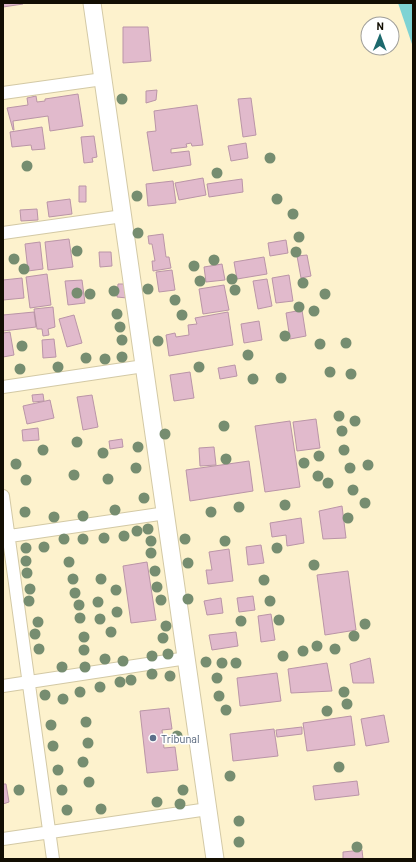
<svg xmlns="http://www.w3.org/2000/svg" width="416" height="862" font-family="Barlow,sans-serif">
	<rect width="100%" height="100%" fill="#fdf2cd"/>
	<path fill="#7ed3d4" d="M398 3H413V47Z"/>
	<path fill="#e1bacc" stroke="#ba95a7" d="M3 3H23V4L3 7Z
		M123 27H148L151 61 123 63Z
		M157 90 156 100 146 103V91Z
		M78 94 83 126 50 131 48 116 13 121 14 130H13L7 108 28 105 27 98 36 96 37 102 45 101V99Z
		M251 98 256 135 243 137 238 99Z
		M197 105 203 145 192 146 191 143 186 144 187 147 171 149V153L189 151 191 165 153 171 147 132 156 131 154 111Z
		M42 127 45 149 32 150 31 145 12 147 10 132Z
		M94 136 97 157 92 158 93 162 84 163 81 137Z
		M246 143 248 158 231 161 228 146Z
		M203 178 206 195 179 200 175 183Z
		M242 179 243 192 209 197 207 184Z
		M173 181 176 203 148 206 146 184Z
		M79 186H86V202H79Z
		M70 199 72 214 49 217 47 202Z
		M37 209 38 220 21 221 20 210Z
		M163 234 166 257H169L171 268 153 271 152 261H155L152 244H149L148 236Z
		M69 239 73 267 48 270 45 242Z
		M286 240 288 253 270 256 268 243Z
		M40 242 43 269 28 271 25 244Z
		M99 252H111L112 266 100 267Z
		M307 255 311 276 301 278 297 256Z
		M264 257 267 274 237 279 234 262Z
		M222 264 225 280 206 282 204 267Z
		M172 270 175 290 159 292 156 272Z
		M47 274 51 305 30 308 26 277Z
		M289 275 293 301 276 303 272 278Z
		M22 278 24 298 3 300V280Z
		M267 279 272 306 258 309 253 281Z
		M82 280 85 303 68 305 65 281Z
		M118 284H128L127 298 117 297Z
		M224 285 229 310 203 314 199 289Z
		M53 307 55 327 48 329 49 335 43 336 42 329H37L34 309Z
		M302 310 306 336 290 339 286 313Z
		M34 312 36 327 3 331V315Z
		M228 312 233 345 169 356 166 335 175 333 176 337 189 335 188 325 197 324 195 318Z
		M74 315 82 343 67 347 59 319Z
		M259 321 262 340 244 343 241 324Z
		M10 332 14 355 3 357V333Z
		M54 339 56 357 43 358 42 340Z
		M235 365 237 376 220 379 218 368Z
		M190 372 194 398 174 401 170 375Z
		M43 394 44 401 33 402 32 395Z
		M92 395 98 427 83 430 77 397Z
		M50 400 54 418 27 424 23 406Z
		M316 419 320 448 297 451 293 422Z
		M290 421 300 487 265 492 255 426Z
		M38 428 39 440 23 441 22 430Z
		M122 439 123 447 110 449 109 441Z
		M214 447 216 465 200 466 199 448Z
		M249 461 253 491 190 501 186 470Z
		M342 506 346 538 323 539 319 511Z
		M301 518 304 543 287 546 286 535 272 537 270 523Z
		M261 545 264 563 248 565 246 547Z
		M229 549 233 581 208 584 206 570H212L209 552Z
		M147 562 156 620 131 623 123 566Z
		M348 571 356 630 325 635 317 575Z
		M253 596 255 610 239 612 237 598Z
		M221 598 223 613 207 615 204 601Z
		M271 614 275 640 261 642 258 616Z
		M236 632 238 646 212 650 209 635Z
		M370 658 374 683H353L350 664Z
		M327 663 332 691 291 693 288 669Z
		M277 673 281 701 240 706 237 678Z
		M169 708 172 729 162 730 164 748 175 747 178 770 147 773 140 711Z
		M384 715 389 742 366 746 361 719Z
		M351 716 355 745 307 751 303 723Z
		M302 727V734L277 737 276 730Z
		M274 729 278 756 233 761 230 734Z
		M357 781 359 795 315 800 313 786Z
		M3 784H6L9 802 3 804Z
		M362 850 363 859H343V852Z"/>
	<g fill="none" stroke-linecap="round" stroke-linejoin="round">
		<g stroke="#d3c9a5" stroke-width="14">
			<path id="street" d="M3 93 103 79
				M3 233 123 216
				M3 387 144 366
				M3 496 53 859
				M3 537 166 513
				M3 686 187 658
				M3 839 208 809"/>
		</g>
		<g stroke="#d3c9a5" stroke-width="19">
			<path id="secondary" d="M92 3 215 859"/>
		</g>
		<use href="#street" stroke="#fff" stroke-width="12"/>
		<use href="#secondary" stroke="#fff" stroke-width="17"/>
	</g>
	<g fill="#768d70">
		<circle cx="122" cy="99" r="5.5"/>
		<circle cx="270" cy="158" r="5.5"/>
		<circle cx="27" cy="166" r="5.5"/>
		<circle cx="217" cy="173" r="5.5"/>
		<circle cx="137" cy="196" r="5.5"/>
		<circle cx="277" cy="199" r="5.5"/>
		<circle cx="293" cy="214" r="5.5"/>
		<circle cx="138" cy="233" r="5.5"/>
		<circle cx="299" cy="237" r="5.5"/>
		<circle cx="77" cy="251" r="5.5"/>
		<circle cx="296" cy="252" r="5.5"/>
		<circle cx="14" cy="259" r="5.5"/>
		<circle cx="214" cy="260" r="5.5"/>
		<circle cx="194" cy="266" r="5.5"/>
		<circle cx="24" cy="269" r="5.5"/>
		<circle cx="232" cy="279" r="5.5"/>
		<circle cx="200" cy="281" r="5.5"/>
		<circle cx="303" cy="283" r="5.5"/>
		<circle cx="148" cy="289" r="5.5"/>
		<circle cx="235" cy="290" r="5.5"/>
		<circle cx="114" cy="291" r="5.5"/>
		<circle cx="77" cy="293" r="5.5"/>
		<circle cx="90" cy="294" r="5.5"/>
		<circle cx="325" cy="294" r="5.5"/>
		<circle cx="175" cy="300" r="5.5"/>
		<circle cx="299" cy="307" r="5.5"/>
		<circle cx="314" cy="311" r="5.5"/>
		<circle cx="117" cy="314" r="5.5"/>
		<circle cx="182" cy="315" r="5.5"/>
		<circle cx="120" cy="327" r="5.5"/>
		<circle cx="285" cy="336" r="5.5"/>
		<circle cx="122" cy="340" r="5.5"/>
		<circle cx="158" cy="341" r="5.5"/>
		<circle cx="346" cy="343" r="5.5"/>
		<circle cx="320" cy="344" r="5.5"/>
		<circle cx="22" cy="346" r="5.5"/>
		<circle cx="248" cy="355" r="5.5"/>
		<circle cx="122" cy="357" r="5.5"/>
		<circle cx="86" cy="358" r="5.5"/>
		<circle cx="105" cy="359" r="5.5"/>
		<circle cx="58" cy="367" r="5.5"/>
		<circle cx="199" cy="367" r="5.5"/>
		<circle cx="20" cy="369" r="5.5"/>
		<circle cx="330" cy="372" r="5.5"/>
		<circle cx="351" cy="374" r="5.5"/>
		<circle cx="281" cy="378" r="5.5"/>
		<circle cx="253" cy="379" r="5.5"/>
		<circle cx="339" cy="416" r="5.5"/>
		<circle cx="355" cy="421" r="5.5"/>
		<circle cx="224" cy="426" r="5.5"/>
		<circle cx="342" cy="431" r="5.5"/>
		<circle cx="165" cy="434" r="5.5"/>
		<circle cx="77" cy="442" r="5.5"/>
		<circle cx="138" cy="447" r="5.5"/>
		<circle cx="43" cy="450" r="5.5"/>
		<circle cx="344" cy="450" r="5.5"/>
		<circle cx="103" cy="453" r="5.5"/>
		<circle cx="319" cy="456" r="5.5"/>
		<circle cx="226" cy="459" r="5.5"/>
		<circle cx="304" cy="463" r="5.5"/>
		<circle cx="16" cy="464" r="5.5"/>
		<circle cx="368" cy="465" r="5.5"/>
		<circle cx="136" cy="468" r="5.5"/>
		<circle cx="350" cy="468" r="5.5"/>
		<circle cx="74" cy="475" r="5.5"/>
		<circle cx="318" cy="476" r="5.5"/>
		<circle cx="108" cy="479" r="5.5"/>
		<circle cx="26" cy="480" r="5.5"/>
		<circle cx="328" cy="483" r="5.5"/>
		<circle cx="353" cy="490" r="5.5"/>
		<circle cx="144" cy="498" r="5.5"/>
		<circle cx="365" cy="503" r="5.5"/>
		<circle cx="285" cy="505" r="5.5"/>
		<circle cx="239" cy="507" r="5.5"/>
		<circle cx="115" cy="510" r="5.5"/>
		<circle cx="25" cy="512" r="5.5"/>
		<circle cx="211" cy="512" r="5.5"/>
		<circle cx="83" cy="516" r="5.5"/>
		<circle cx="54" cy="517" r="5.5"/>
		<circle cx="348" cy="518" r="5.5"/>
		<circle cx="148" cy="529" r="5.5"/>
		<circle cx="137" cy="531" r="5.5"/>
		<circle cx="124" cy="536" r="5.5"/>
		<circle cx="104" cy="538" r="5.5"/>
		<circle cx="64" cy="539" r="5.5"/>
		<circle cx="83" cy="539" r="5.5"/>
		<circle cx="185" cy="539" r="5.5"/>
		<circle cx="151" cy="541" r="5.5"/>
		<circle cx="225" cy="541" r="5.5"/>
		<circle cx="44" cy="547" r="5.5"/>
		<circle cx="26" cy="548" r="5.5"/>
		<circle cx="277" cy="548" r="5.5"/>
		<circle cx="151" cy="553" r="5.5"/>
		<circle cx="26" cy="561" r="5.5"/>
		<circle cx="69" cy="562" r="5.5"/>
		<circle cx="188" cy="563" r="5.5"/>
		<circle cx="314" cy="565" r="5.5"/>
		<circle cx="155" cy="571" r="5.5"/>
		<circle cx="27" cy="573" r="5.5"/>
		<circle cx="73" cy="579" r="5.5"/>
		<circle cx="101" cy="579" r="5.5"/>
		<circle cx="264" cy="580" r="5.5"/>
		<circle cx="157" cy="587" r="5.5"/>
		<circle cx="30" cy="589" r="5.5"/>
		<circle cx="116" cy="590" r="5.5"/>
		<circle cx="75" cy="593" r="5.5"/>
		<circle cx="188" cy="599" r="5.5"/>
		<circle cx="161" cy="600" r="5.5"/>
		<circle cx="29" cy="601" r="5.5"/>
		<circle cx="270" cy="601" r="5.5"/>
		<circle cx="98" cy="602" r="5.5"/>
		<circle cx="79" cy="605" r="5.5"/>
		<circle cx="117" cy="612" r="5.5"/>
		<circle cx="80" cy="618" r="5.5"/>
		<circle cx="100" cy="619" r="5.5"/>
		<circle cx="279" cy="620" r="5.5"/>
		<circle cx="241" cy="621" r="5.5"/>
		<circle cx="38" cy="622" r="5.5"/>
		<circle cx="365" cy="624" r="5.5"/>
		<circle cx="166" cy="626" r="5.5"/>
		<circle cx="111" cy="632" r="5.5"/>
		<circle cx="35" cy="634" r="5.5"/>
		<circle cx="354" cy="636" r="5.5"/>
		<circle cx="84" cy="637" r="5.5"/>
		<circle cx="163" cy="638" r="5.5"/>
		<circle cx="317" cy="646" r="5.5"/>
		<circle cx="39" cy="649" r="5.5"/>
		<circle cx="335" cy="649" r="5.5"/>
		<circle cx="84" cy="650" r="5.5"/>
		<circle cx="303" cy="651" r="5.5"/>
		<circle cx="168" cy="654" r="5.5"/>
		<circle cx="152" cy="656" r="5.5"/>
		<circle cx="283" cy="656" r="5.5"/>
		<circle cx="105" cy="659" r="5.5"/>
		<circle cx="123" cy="661" r="5.5"/>
		<circle cx="206" cy="662" r="5.5"/>
		<circle cx="222" cy="663" r="5.5"/>
		<circle cx="236" cy="663" r="5.5"/>
		<circle cx="62" cy="667" r="5.5"/>
		<circle cx="85" cy="667" r="5.5"/>
		<circle cx="152" cy="674" r="5.5"/>
		<circle cx="170" cy="676" r="5.5"/>
		<circle cx="217" cy="678" r="5.5"/>
		<circle cx="131" cy="680" r="5.5"/>
		<circle cx="120" cy="682" r="5.5"/>
		<circle cx="100" cy="687" r="5.5"/>
		<circle cx="80" cy="692" r="5.5"/>
		<circle cx="344" cy="692" r="5.5"/>
		<circle cx="45" cy="695" r="5.5"/>
		<circle cx="219" cy="696" r="5.5"/>
		<circle cx="63" cy="699" r="5.5"/>
		<circle cx="347" cy="704" r="5.5"/>
		<circle cx="226" cy="710" r="5.5"/>
		<circle cx="327" cy="711" r="5.5"/>
		<circle cx="86" cy="722" r="5.5"/>
		<circle cx="51" cy="725" r="5.5"/>
		<circle cx="177" cy="736" r="5.5"/>
		<circle cx="88" cy="743" r="5.5"/>
		<circle cx="53" cy="746" r="5.5"/>
		<circle cx="83" cy="762" r="5.5"/>
		<circle cx="339" cy="767" r="5.5"/>
		<circle cx="58" cy="770" r="5.5"/>
		<circle cx="230" cy="776" r="5.5"/>
		<circle cx="89" cy="782" r="5.5"/>
		<circle cx="19" cy="790" r="5.5"/>
		<circle cx="62" cy="790" r="5.5"/>
		<circle cx="183" cy="790" r="5.5"/>
		<circle cx="157" cy="802" r="5.5"/>
		<circle cx="180" cy="804" r="5.5"/>
		<circle cx="101" cy="809" r="5.5"/>
		<circle cx="67" cy="810" r="5.5"/>
		<circle cx="239" cy="821" r="5.5"/>
		<circle cx="239" cy="842" r="5.5"/>
		<circle cx="357" cy="847" r="5.5"/>
	</g>
	<circle fill="#5c6f8a" stroke="#fff" stroke-width="1.5" cx="153" cy="738" r="4"/>
	<g text-anchor="middle" dominant-baseline="central" stroke-width="3" stroke-linejoin="round" paint-order="stroke">
		<g font-size="11" fill="#4e5e75" stroke="#fff" text-anchor="start">
			<text x="161" y="738">Tribunal</text>
		</g>
	</g>
	<rect width="416" height="862" fill="none" stroke="#120e03" stroke-width="8"/>
	<g transform="translate(380 36) rotate(1)"><circle r="19" fill="#ffffff" stroke="#a09f9a"/>
	<path d="M0-3L7 15L0 10L-7 15Z" fill="#1c696d"/>
	<text y="-6" font-size="11" font-weight="bold" text-anchor="middle" fill="#120e03">N</text>
	</g>
</svg>
